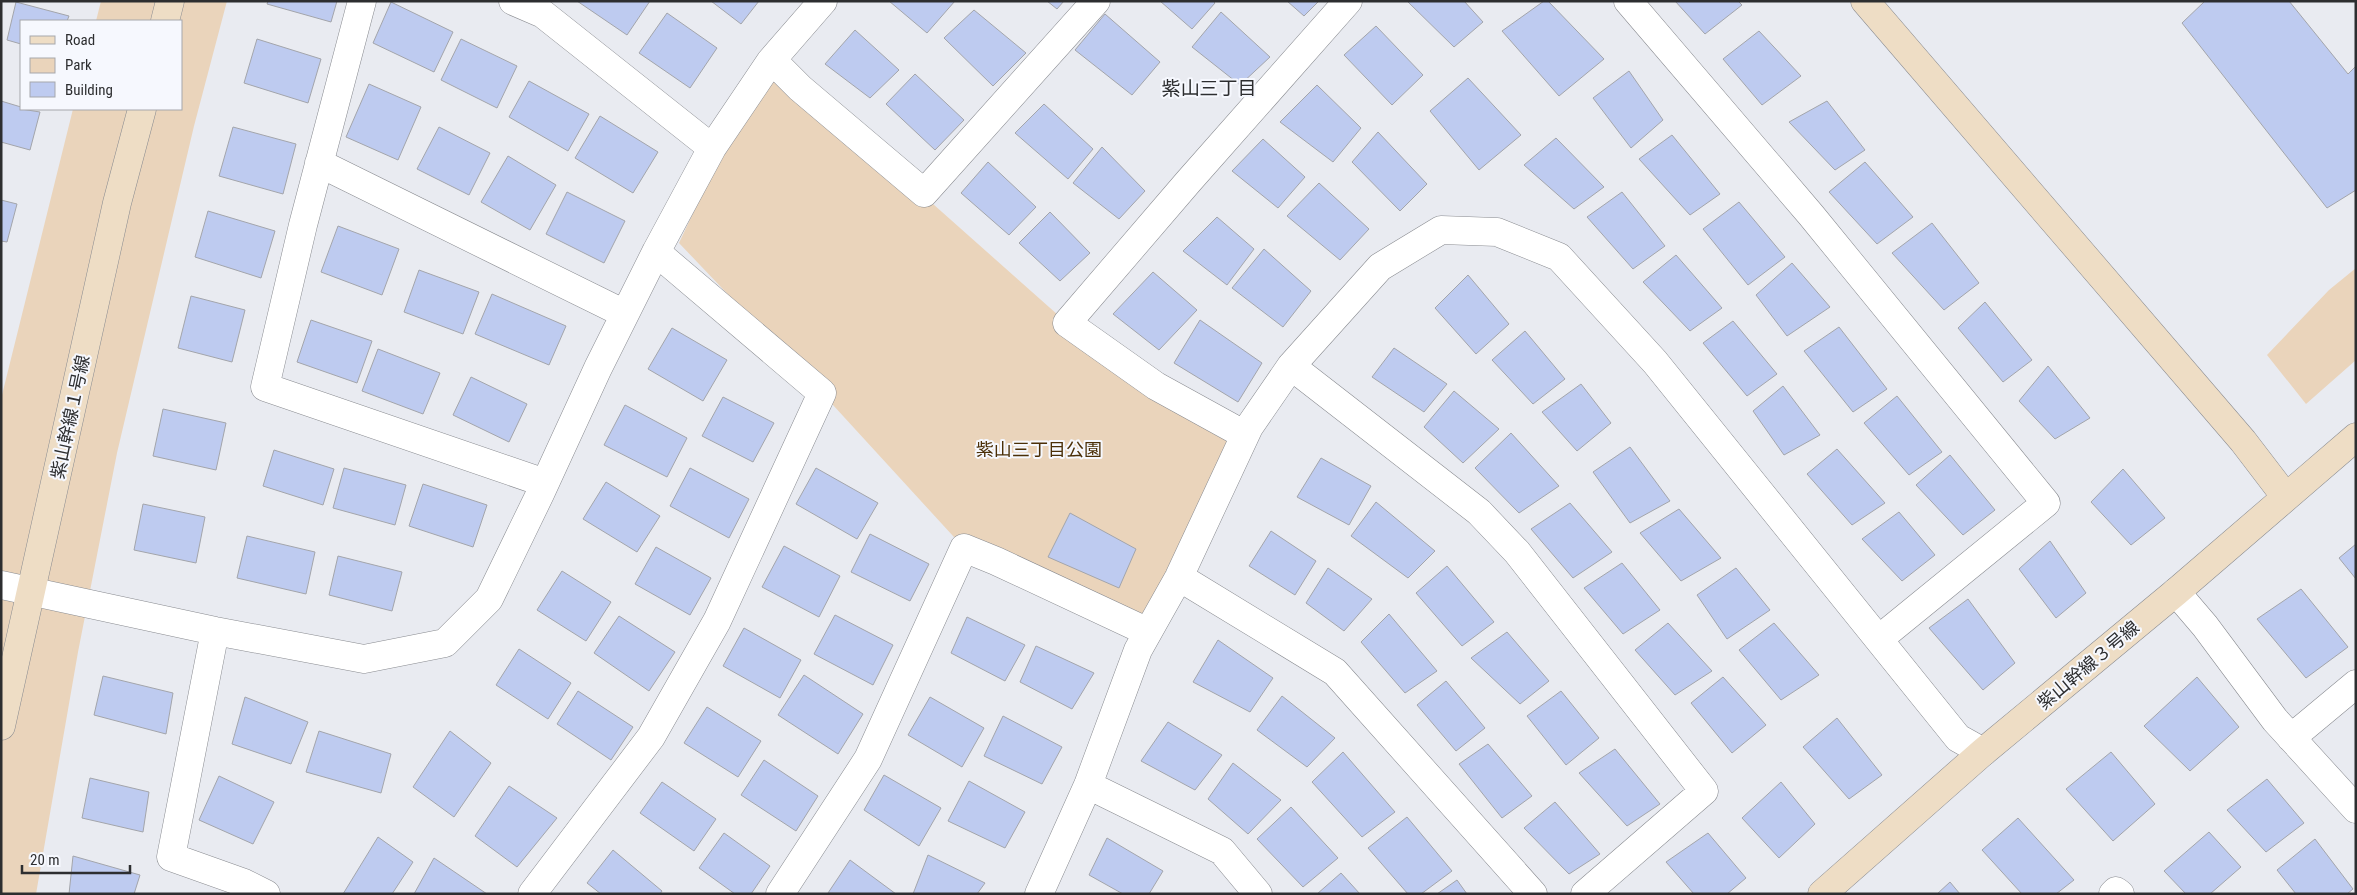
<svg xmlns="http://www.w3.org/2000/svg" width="2357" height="895" font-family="'Roboto Condensed','Noto Sans JP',sans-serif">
	<rect width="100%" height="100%" fill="#e9ebf1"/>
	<path fill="#ead4bb" d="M101 1H227L194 126 117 453 78 652 36 894H1V399L73 109H181V21H96Z
		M781 69 1067 323 1245 435 1148 632 964 548 822 393 679 243 711 175Z
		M2356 268V360L2306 404 2267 355 2329 290Z"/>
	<path fill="#becbf0" stroke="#a3a5ab" d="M268 1H337L331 22 267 4Z
		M577 1H650L627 35Z
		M711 1H759L741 24Z
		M889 1H955L927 33Z
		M1047 1H1064L1057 9Z
		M1160 1H1213L1215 3 1192 29Z
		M1287 1H1319L1304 16Z
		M1407 1H1464L1483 22 1454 47Z
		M1544 1H1548L1604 59 1559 96 1502 31Z
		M1675 1H1738L1742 5 1705 34Z
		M2205 1H2289L2348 74 2356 66V190L2327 208 2182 23Z
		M16 2 69 16 67 21H21V44L7 40Z
		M391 2 453 32 434 72 373 43Z
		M974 10 1026 53 993 86 944 38Z
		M1221 12 1270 57 1240 85 1192 47Z
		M667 13 717 48 690 88 639 53Z
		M1105 14 1160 62 1132 95 1075 50Z
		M1376 26 1423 75 1392 105 1344 55Z
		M855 30 899 70 870 98 825 64Z
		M1759 31 1801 76 1762 105 1723 59Z
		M257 39 321 59 308 103 244 83Z
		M461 39 517 66 497 108 441 80Z
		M1629 71 1663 120 1631 148 1593 98Z
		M915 74 964 120 935 150 886 104Z
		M1468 78 1521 135 1479 170 1430 111Z
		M529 81 589 114 568 151 509 117Z
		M369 84 421 107 398 160 346 137Z
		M1317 85 1361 128 1333 162 1280 122Z
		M1 101 21 107V109L40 112 30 150 1 142Z
		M1827 101 1865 150 1835 170 1789 122Z
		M1044 104 1093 149 1068 179 1015 133Z
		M600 116 658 152 633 193 575 158Z
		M233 127 296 144 283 194 219 176Z
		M439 127 490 153 469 195 417 169Z
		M1378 132 1427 184 1400 211 1352 162Z
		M1672 135 1720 194 1690 215 1639 159Z
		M1556 138 1604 187 1574 209 1524 165Z
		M1263 139 1305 177 1278 208 1232 171Z
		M1102 147 1145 191 1119 219 1073 183Z
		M508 156 556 185 530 230 481 202Z
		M988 162 1036 207 1009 235 961 193Z
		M1865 162 1913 217 1877 244 1829 192Z
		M1319 183 1369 229 1340 260 1287 216Z
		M567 192 625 221 604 263 546 234Z
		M1622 192 1665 246 1633 269 1587 217Z
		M1 200 17 204 7 242 1 241Z
		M1739 202 1785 257 1748 285 1703 229Z
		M208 211 275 231 261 278 195 257Z
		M1050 212 1090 253 1060 281 1019 243Z
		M1217 217 1254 249 1227 285 1183 251Z
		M1932 223 1979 283 1944 310 1892 253Z
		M338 226 399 249 382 295 321 272Z
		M1264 249 1311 291 1283 327 1232 288Z
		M1676 255 1722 308 1690 331 1643 282Z
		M1792 263 1830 307 1787 336 1756 295Z
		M419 270 479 292 463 334 404 312Z
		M1153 272 1197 310 1159 350 1113 314Z
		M1468 275 1509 324 1476 354 1435 308Z
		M492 294 566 326 549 365 475 334Z
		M191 296 245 310 232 362 178 348Z
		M1985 302 2032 360 2003 382 1958 328Z
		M311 320 372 341 357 383 297 362Z
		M1200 320 1262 363 1238 402 1174 363Z
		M1733 321 1777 374 1747 396 1703 343Z
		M1839 327 1887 389 1853 412 1804 351Z
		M672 328 727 360 703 401 648 369Z
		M1525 331 1565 379 1533 404 1492 360Z
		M1394 348 1447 384 1424 412 1372 377Z
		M378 349 440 373 423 414 362 391Z
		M2048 366 2090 418 2055 439 2019 401Z
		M471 377 527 404 509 442 453 415Z
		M1581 384 1611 423 1577 451 1542 412Z
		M1783 386 1820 435 1784 455 1753 411Z
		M1454 391 1499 429 1463 463 1424 427Z
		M1897 396 1942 452 1909 475 1864 423Z
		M723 397 774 423 753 462 702 436Z
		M625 405 687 438 667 477 604 445Z
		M163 409 226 423 216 470 153 456Z
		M1511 433 1559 486 1519 513 1475 468Z
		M1630 447 1670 501 1630 523 1593 472Z
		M1837 449 1885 503 1852 525 1807 474Z
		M274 450 334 469 323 505 263 486Z
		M1950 455 1995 510 1963 535 1916 485Z
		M1321 458 1371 486 1349 525 1297 497Z
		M344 468 406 485 395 525 333 508Z
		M690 468 749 499 729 538 670 506Z
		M816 468 878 503 857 539 796 504Z
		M2123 469 2165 518 2131 545 2091 502Z
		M606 482 660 516 637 552 583 519Z
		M423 484 487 505 473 547 409 526Z
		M1376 502 1435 551 1408 578 1351 536Z
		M1570 503 1612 552 1573 578 1531 529Z
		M143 504 205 517 196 563 134 550Z
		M1679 509 1721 558 1681 581 1640 533Z
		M1899 512 1935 555 1902 581 1862 539Z
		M1070 513 1136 549 1119 588 1048 557Z
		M1271 531 1316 561 1295 595 1249 566Z
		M870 534 929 564 910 601 851 572Z
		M247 536 315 552 306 594 237 578Z
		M2050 541 2086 593 2056 618 2019 569Z
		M2356 544V579L2339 558Z
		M784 546 840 576 819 617 762 587Z
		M656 547 711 578 690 615 635 584Z
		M338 556 402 572 392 611 329 595Z
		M1622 563 1660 610 1623 634 1584 588Z
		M1447 566 1494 622 1462 646 1416 593Z
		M1328 568 1372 599 1344 631 1306 603Z
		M1736 568 1770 610 1727 639 1697 595Z
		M562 571 611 602 586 641 537 610Z
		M2301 589 2348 647 2306 678 2257 619Z
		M1968 599 2015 663 1983 690 1929 628Z
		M1389 614 1437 671 1405 693 1361 642Z
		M835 615 893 645 873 685 814 654Z
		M619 616 675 652 649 691 594 653Z
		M967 617 1025 645 1005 681 951 653Z
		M1668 623 1712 671 1675 695 1635 650Z
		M1774 623 1819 675 1781 700 1739 650Z
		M744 628 801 660 780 698 723 666Z
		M1507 632 1549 681 1520 704 1471 658Z
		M1218 640 1273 678 1250 712 1193 682Z
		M1036 646 1094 673 1072 709 1020 682Z
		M519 649 571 683 548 719 496 685Z
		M804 675 863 714 838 754 778 715Z
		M103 676 173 693 166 734 94 715Z
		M1723 677 1766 725 1732 753 1691 703Z
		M2197 677 2239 727 2190 771 2144 726Z
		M1446 681 1485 728 1456 751 1417 705Z
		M578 691 633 727 611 760 557 724Z
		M1561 691 1599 738 1566 765 1527 716Z
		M1282 696 1335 738 1307 767 1257 730Z
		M245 697 308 722 291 764 232 744Z
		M930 697 984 728 962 767 908 735Z
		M707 707 761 741 738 777 684 743Z
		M1003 716 1062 747 1042 784 984 756Z
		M1837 718 1882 775 1849 799 1803 747Z
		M1168 722 1222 755 1195 790 1141 761Z
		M319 731 391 754 381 793 306 772Z
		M450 731 491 763 454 817 413 787Z
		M1488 744 1532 796 1502 818 1459 764Z
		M1615 749 1660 804 1627 826 1579 773Z
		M1343 752 1395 812 1362 837 1312 782Z
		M2111 752 2155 804 2113 841 2066 789Z
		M764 760 818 796 796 831 741 795Z
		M1233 763 1281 800 1248 834 1208 799Z
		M884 775 941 808 919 846 864 810Z
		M219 776 274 802 253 844 199 820Z
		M90 778 149 792 143 832 82 818Z
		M2267 779 2304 823 2266 852 2227 810Z
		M969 781 1025 812 1005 848 948 821Z
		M662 782 716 819 694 851 640 813Z
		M1781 782 1815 824 1779 858 1742 818Z
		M509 786 557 818 517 867 475 836Z
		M1555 802 1600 854 1569 874 1524 828Z
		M1291 807 1338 858 1303 887 1257 839Z
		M1407 817 1452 871 1421 894H1408L1368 848Z
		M2018 818 2074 880 2056 894H2022L1982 850Z
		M2209 832 2241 867 2210 894H2186L2164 871Z
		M724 833 770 866 751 894H735L699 868Z
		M1708 833 1746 878 1727 894H1694L1666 862Z
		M378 837 413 862 392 894H343Z
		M1107 838 1163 871 1149 894H1123L1089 875Z
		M2315 839 2353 889 2347 894H2296L2277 870Z
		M613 850 662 891 660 894H601L587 883Z
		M928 855 985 883 977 894H913Z
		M73 856 140 875 134 894H69Z
		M434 858 487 894H414Z
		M850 860 896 894 828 893Z
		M1341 873 1360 894H1317Z
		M1457 880 1467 894H1437Z
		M1950 882 1960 894H1937Z"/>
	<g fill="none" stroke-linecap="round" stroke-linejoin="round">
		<g stroke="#898b90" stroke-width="29">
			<path id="street" d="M362 1 303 225 265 387 545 483
				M513 1 543 14 712 148
				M1628 1 1811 215 2046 503 1879 639
				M772 60 800 88 924 193 1096 1
				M319 163 625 314
				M1291 366 1479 512 1517 552 1704 791 1585 894
				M1245 435 1156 386 1067 323 1188 182 1348 1
				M1179 577 1335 672 1533 894
				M1 585 215 631 364 659 445 643 489 599 541 492 598 368 656 252 712 148 770 62 823 1
				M2176 592 2205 626 2275 720 2356 809
				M215 631 171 857 244 883 266 894
				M2291 738 2356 684
				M1088 785 1222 851 1258 894
				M532 894 651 737 717 621 822 393 656 252
				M780 894 868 759 964 548 996 561 1148 632
				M1039 894 1088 785 1138 650 1179 577 1249 427 1291 366 1380 267 1441 230 1497 232 1559 257 1655 362 1958 738 1983 752
				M2113 894 2116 891 2120 894"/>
		</g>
		<g stroke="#898b90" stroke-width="29">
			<path id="secondary" d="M1865 1 2243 441 2285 496
				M165 21 170 1
				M1 726 117 203 142 109
				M1822 894 1983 752 2176 592 2356 437"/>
		</g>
		<use href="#street" stroke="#fff" stroke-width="28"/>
		<use href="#secondary" stroke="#eeddc5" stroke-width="28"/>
	</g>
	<g text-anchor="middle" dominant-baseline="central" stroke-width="4" stroke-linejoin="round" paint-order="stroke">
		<g font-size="18" fill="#2d2e30" stroke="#f6f8fe">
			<text transform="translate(70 417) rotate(-78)">紫山幹線１号線</text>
			<text transform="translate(2088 665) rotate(-40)">紫山幹線３号線</text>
		</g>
		<g font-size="18" fill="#4b2f07" stroke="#f6f8fe">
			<text x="1039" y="449">紫山三丁目公園</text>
		</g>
		<g font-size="19" fill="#2d2e30" stroke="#f6f8fe">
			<text x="1209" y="88">紫山三丁目</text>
		</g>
	</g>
	<rect width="2357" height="895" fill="none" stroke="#2d2e30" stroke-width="5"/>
	<rect x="20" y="20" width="162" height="90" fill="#f6f8fe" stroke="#a6a7ac"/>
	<rect x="30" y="36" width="25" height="8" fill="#eeddc5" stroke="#a6a7ac"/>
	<text x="65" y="45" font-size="15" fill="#2d2e30">Road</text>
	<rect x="30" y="58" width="25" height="15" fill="#ead4bb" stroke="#a6a7ac"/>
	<text x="65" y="70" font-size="15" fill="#2d2e30">Park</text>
	<rect x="30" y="82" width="25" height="15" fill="#becbf0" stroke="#a6a7ac"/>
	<text x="65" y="95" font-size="15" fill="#2d2e30">Building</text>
	<path d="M22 865v8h108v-8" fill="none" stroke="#2d2e30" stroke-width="2.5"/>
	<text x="30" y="865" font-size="15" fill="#2d2e30" stroke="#f6f8fe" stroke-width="4" paint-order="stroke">20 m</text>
</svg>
